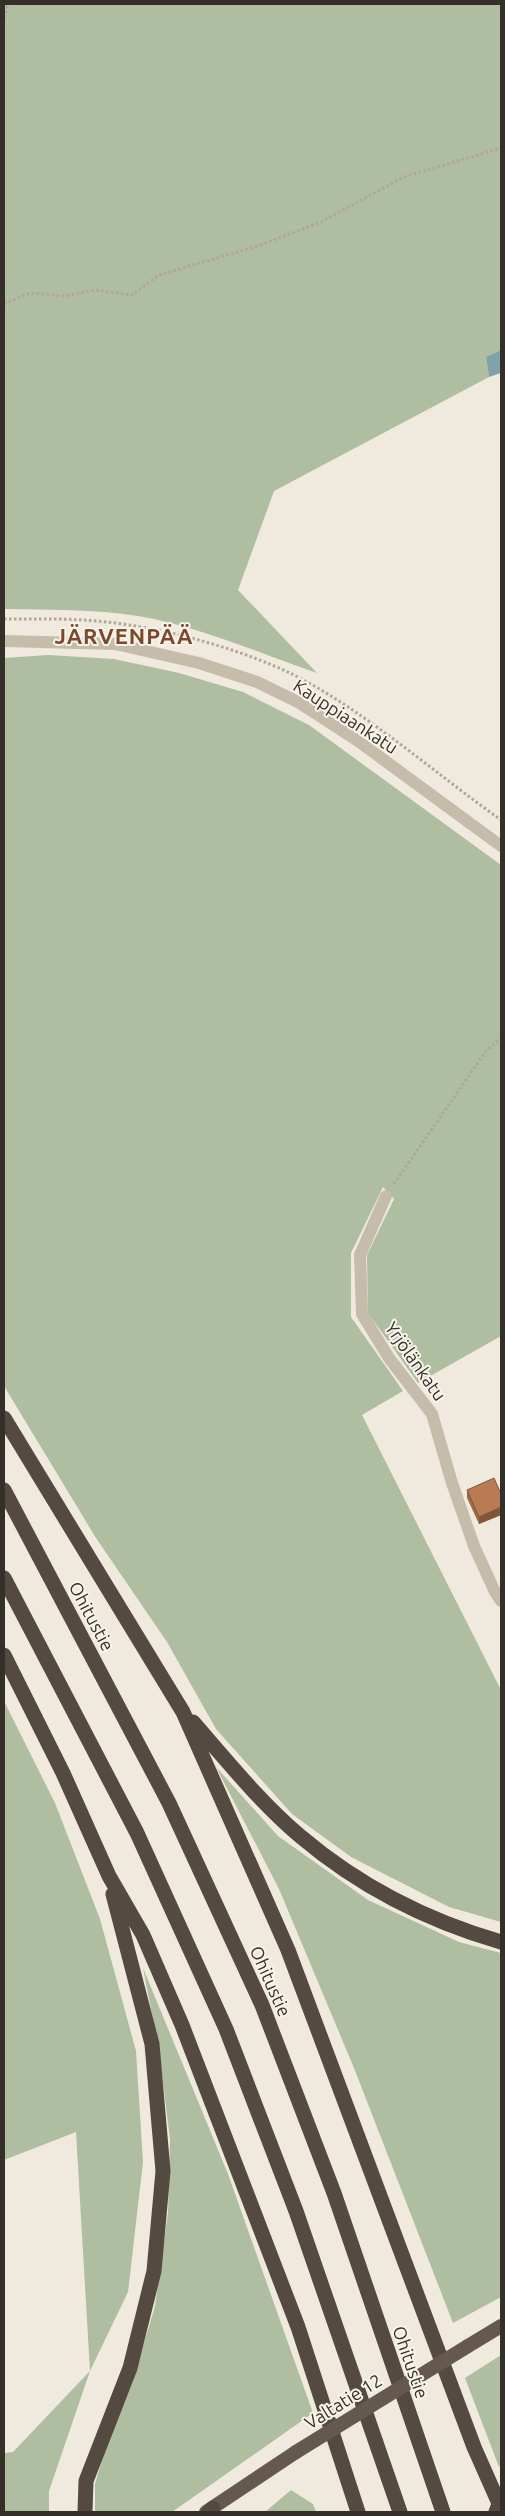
<svg xmlns="http://www.w3.org/2000/svg" width="505" height="2516" font-family="Ubuntu,sans-serif">
	<rect width="100%" height="100%" fill="#f0eade"/>
	<path fill="#afbda0" d="M4 4H501V350L486 357 489 377 274 491 238 590 317 673C259 653 198 626 138 616 94 609 48 610 4 609Z
		M48 655 114 659 179 673 243 692 309 725 501 865V1336L418 1383 368 1313 367 1255 394 1199 383 1187 351 1253V1317L403 1391 362 1415 501 1690V1922L449 1907 351 1857 292 1814 216 1729 167 1642 96 1538 4 1386V658Z
		M4 1701 55 1803 100 1919 136 2051 143 2162 128 2292 90 2371 49 2491V2512H4V2453L13 2452 90 2371 76 2132 4 2160Z
		M216 1767 278 1836 368 1900 459 1942 501 1953V2297L453 2323 354 2068 279 1889Z
		M143 1968 228 2174 313 2413 172 2512H95V2484L105 2450 133 2381 155 2306 168 2213 170 2139 159 2050Z
		M501 2355V2463L499 2467 465 2378Z
		M291 2490 313 2504 316 2512H265Z"/>
	<path fill="#80a2aa" d="M501 350V373L489 377 486 357Z"/>
	<g fill="none" stroke-linecap="round" stroke-linejoin="round">
		<path stroke="#b2a696" stroke-width="3" stroke-dasharray="2.5 2.5" stroke-linecap="butt" d="M4 18 8 4
			M4 304 30 293 65 296 95 290 132 295 159 275 261 245 321 222 404 177 501 148
			M4 619C38 619 72 618 106 622 165 628 241 649 294 675 365 711 436 774 501 820
			M394 1184 486 1051 501 1038"/>
		<path stroke="#c6bcab" stroke-width="12" d="M386 1196 360 1255 362 1314 389 1358 432 1414 452 1483 474 1546 495 1592 501 1601"/>
		<path stroke="#c6bcab" stroke-width="12" d="M4 641 115 644 199 663 257 682 298 702 358 741 501 846"/>
		<path stroke="#65594f" stroke-width="14" d="M468 2346 501 2326
			M206 2512 296 2452"/>
		<path stroke="#554a42" stroke-width="15" d="M4 1418 183 1712 288 1950 474 2447 501 2508
			M4 1490 169 1803 262 2005 334 2193 443 2512
			M4 1578 137 1833 226 2029 296 2211 400 2512
			M4 1655 63 1773 109 1876 143 1935 182 2025 298 2327 358 2512
			M193 1722C227 1761 261 1803 300 1836 359 1886 428 1921 501 1942
			M85 2512 86 2481 130 2368 154 2271 163 2171 152 2044 113 1894
			M209 2512 213 2508"/>
		<path stroke="#65594f" stroke-width="14" d="M296 2452 468 2346"/>
		<path stroke="#554a42" stroke-width="15" d="M496 2512 501 2499"/>
	</g>
	<path fill="#9e6a47" d="M467 1490 501 1494V1515L479 1524 467 1498Z"/>
	<path fill="#81563a" d="M501 1507V1515L479 1524V1517Z"/>
	<path fill="#b87b53" stroke="#81563a" d="M494 1478 501 1494V1507L479 1517 467 1490Z"/>
	<g text-anchor="middle" dominant-baseline="central" stroke-width="4" stroke-linejoin="round" paint-order="stroke">
		<g font-size="18" fill="#352f29" stroke="#f8f3ea">
			<text transform="translate(346 716) rotate(33)">Kauppiaankatu</text>
			<text transform="translate(416 1361) rotate(55)">Yrjölänkatu</text>
			<text transform="translate(92 1616) rotate(62)">Ohitustie</text>
			<text transform="translate(271 1981) rotate(66)">Ohitustie</text>
			<text transform="translate(411 2362) rotate(71)">Ohitustie</text>
			<text transform="translate(343 2401) rotate(-32)">Valtatie 12</text>
		</g>
		<g font-size="22" font-weight="bold" letter-spacing="1" fill="#7b4a2c" stroke="#f8f3ea">
			<text x="124" y="635">JÄRVENPÄÄ</text>
		</g>
	</g>
	<rect width="505" height="2516" fill="none" stroke="#352f29" stroke-width="10"/>
</svg>
